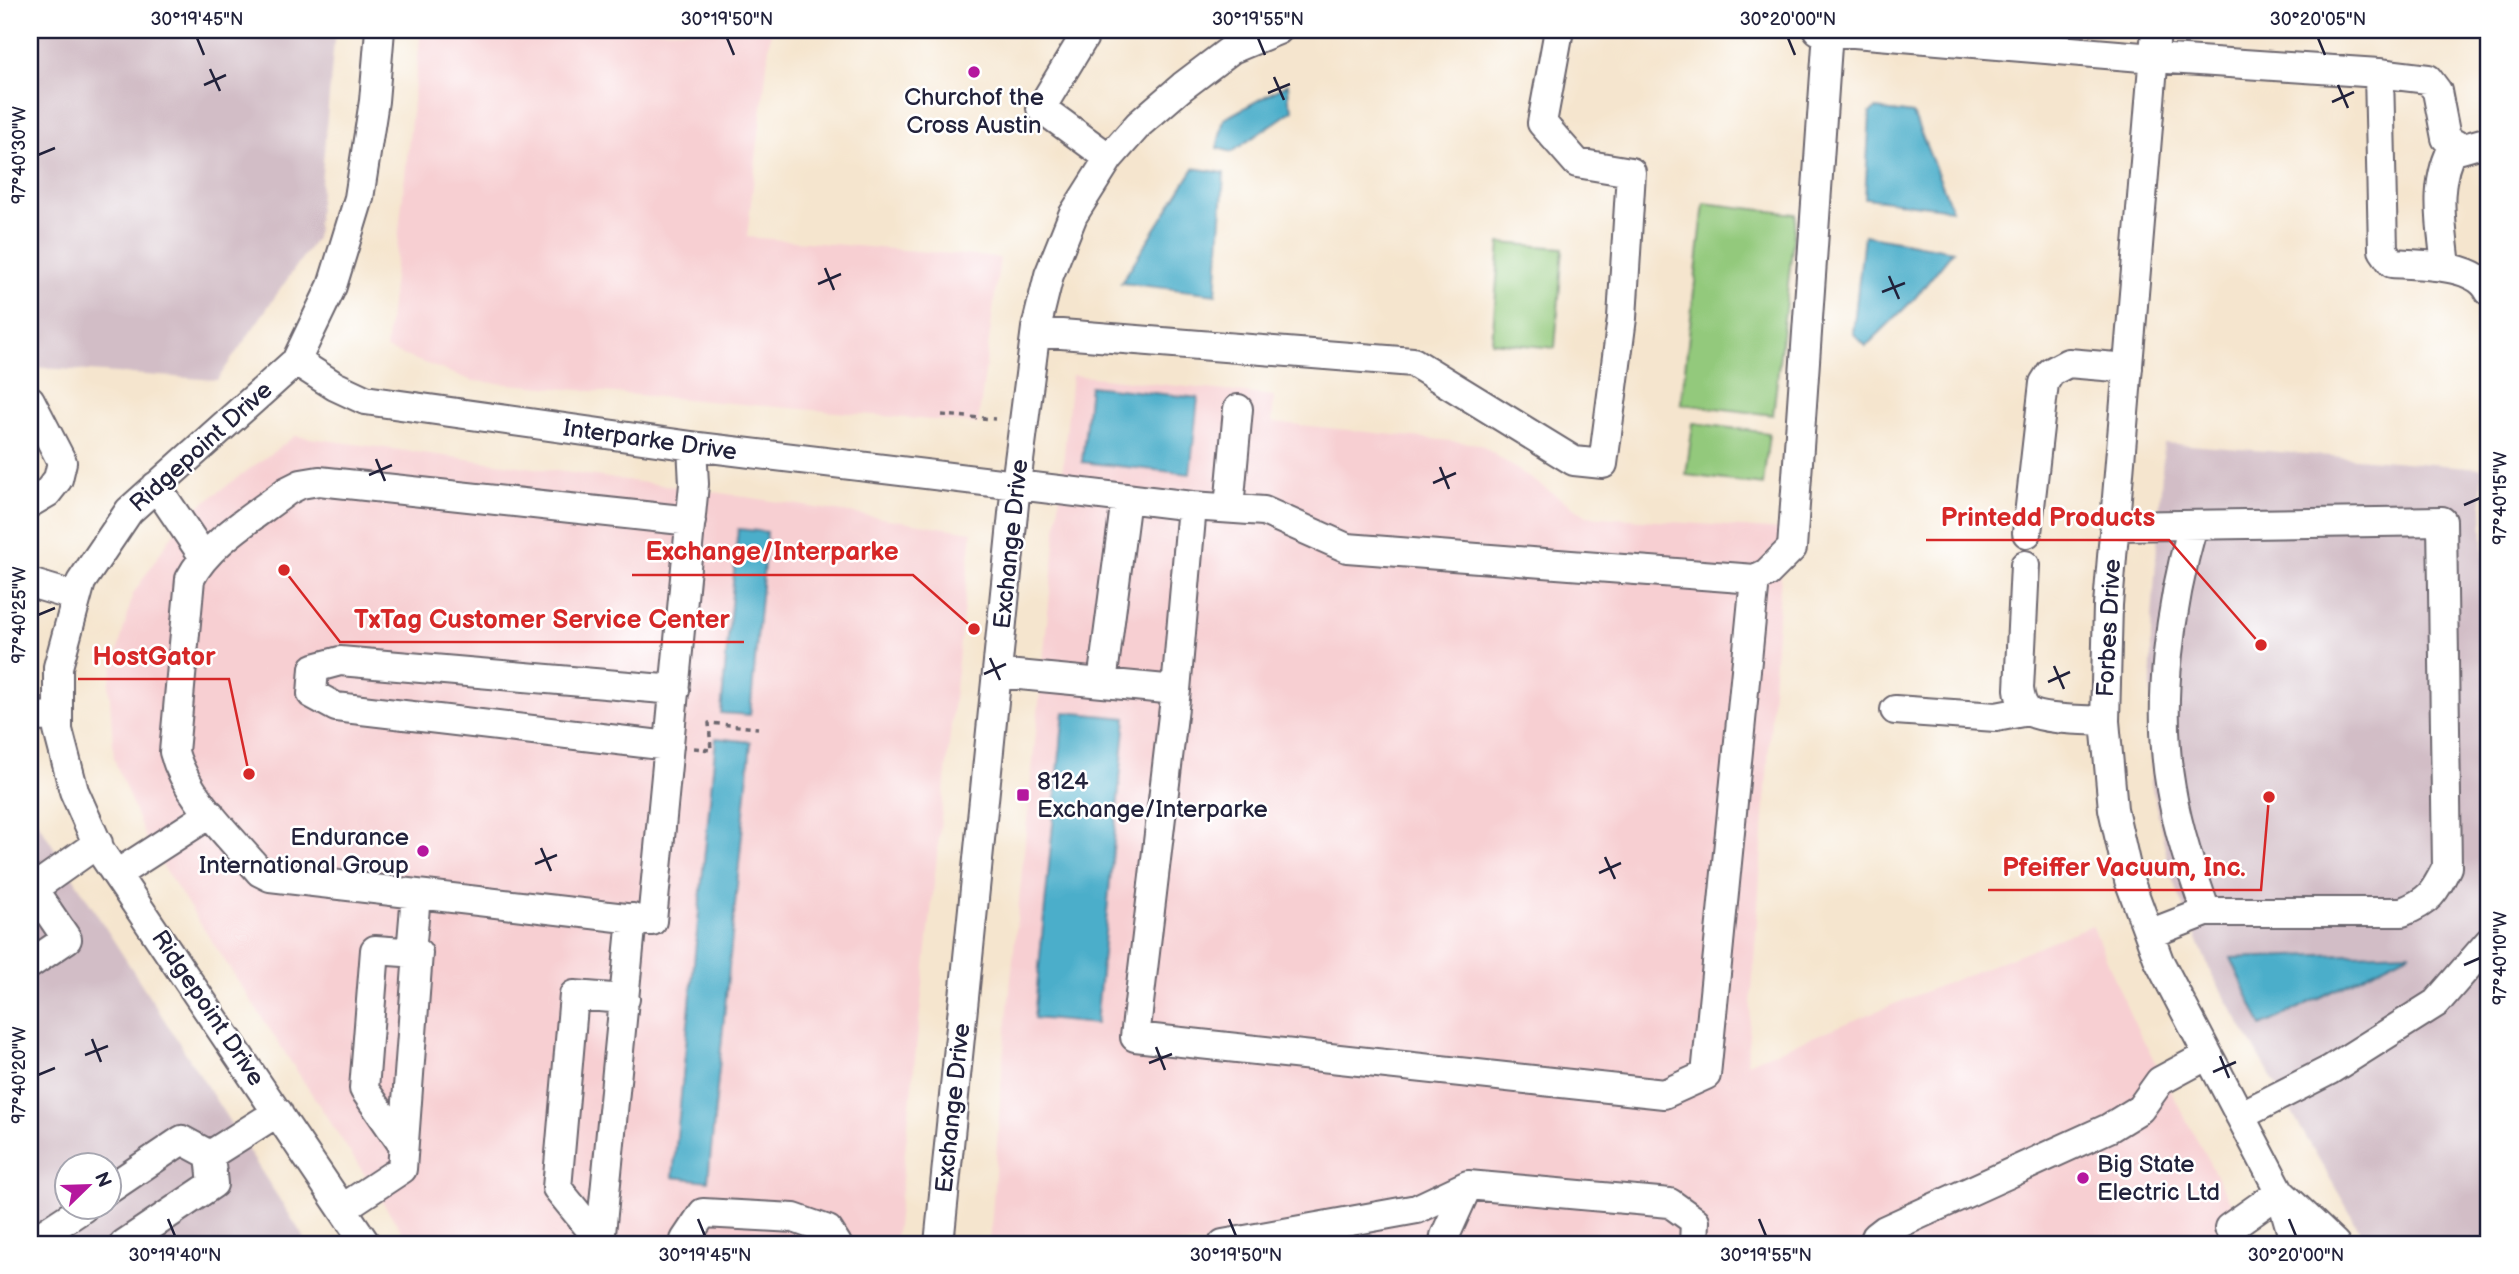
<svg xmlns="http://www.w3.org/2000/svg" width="2519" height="1274" font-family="'Balsamiq Sans',sans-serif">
	<rect width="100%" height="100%" fill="#fff"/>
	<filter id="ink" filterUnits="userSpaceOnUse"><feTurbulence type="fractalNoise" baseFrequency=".0143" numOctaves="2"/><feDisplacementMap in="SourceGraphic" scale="14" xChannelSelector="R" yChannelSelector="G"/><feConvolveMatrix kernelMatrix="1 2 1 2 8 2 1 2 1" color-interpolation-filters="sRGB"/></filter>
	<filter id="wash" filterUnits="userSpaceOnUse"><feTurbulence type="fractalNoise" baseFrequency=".00686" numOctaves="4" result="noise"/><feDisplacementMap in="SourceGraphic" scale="28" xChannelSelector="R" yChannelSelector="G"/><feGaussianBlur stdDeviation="1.57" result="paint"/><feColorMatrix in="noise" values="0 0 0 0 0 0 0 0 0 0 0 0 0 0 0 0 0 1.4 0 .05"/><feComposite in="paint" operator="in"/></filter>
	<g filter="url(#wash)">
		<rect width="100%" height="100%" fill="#f5e5ce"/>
		<path fill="#f7cfd2" d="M421 30H771L747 237 1000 258 978 424 473 381 386 349Z
			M1072 375 1274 396 1272 422 1479 444 1587 516 1784 530 1747 1063 2092 925 2131 1017 2253 1244H990L1003 1059Z
			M295 436 714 492 972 532 895 1244H410L147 842 114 759 109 684 133 594 184 517Z"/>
		<path fill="#d2bdc6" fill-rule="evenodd" d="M30 30H335L316 238 217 380 30 367Z
			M2164 443 2481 468 2489 740V1244H2368L2211 973 2171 875 2151 782V634Z
			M30 810 308 1244H30ZM66 1166H108V1208H66Z"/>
		<path fill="#93c97b" stroke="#5a765b" stroke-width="2" d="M1704 203 1796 214 1773 415 1681 404Z
			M1500 243 1563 248 1555 348 1492 342Z
			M1693 423 1769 433 1763 485 1686 475Z"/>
		<path fill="#4baeca" stroke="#366882" stroke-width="2" d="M1288 84 1289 101 1293 110 1232 152 1217 148 1224 119Z
			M1876 109 1913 114 1952 209 1865 198 1870 113Z
			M1194 168 1224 173 1216 294 1121 283Z
			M1864 235 1953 251 1915 298 1866 346 1853 333Z
			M1090 386 1198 398 1190 474 1082 462Z
			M738 529 767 532 750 715 721 713Z
			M1064 712 1126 718 1096 1024 1034 1018Z
			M716 738 751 742 708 1181 673 1177Z
			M2411 952 2262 1026 2231 958Z"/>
	</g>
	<g filter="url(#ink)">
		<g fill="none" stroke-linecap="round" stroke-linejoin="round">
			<g stroke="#6c666e" stroke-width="32">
				<path id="minor" d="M1083 30 1084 37 1041 108 1109 158
					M1818 30 2154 58 2379 73 2383 250 2392 263C2419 265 2475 263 2489 291
					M2156 30 2108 605 2105 721 2113 809 2129 880 2159 961 2280 1192 2295 1244
					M2379 73 2428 79 2437 91 2446 138 2461 149 2489 141
					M2446 267C2442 225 2432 183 2455 144
					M1036 332 1413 362 1574 461 1603 464 1622 318 1631 172 1577 163 1542 123 1559 30
					M296 361 335 386 365 400 692 446 1192 506 1264 511 1347 548 1755 579 1706 1075 1664 1094 1135 1037 1176 690 997 673
					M30 400 62 462 58 479 47 493 30 503
					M156 486 204 557
					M1229 508 1238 409
					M691 521 319 481 301 484 287 491C255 516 208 543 190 579L174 752C187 798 230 836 260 872L270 877 652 921 694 484 692 446
					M2193 525C2170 606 2156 705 2171 789 2178 831 2192 872 2206 912
					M2115 526 2442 521 2447 867C2434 893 2430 901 2402 912H2206L2149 934
					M2027 533 2044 383 2051 372 2068 363 2128 368
					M2025 565 2019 689C2020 696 2021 704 2027 710 2038 720 2089 720 2105 721
					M1755 579 1767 573 1792 548 1828 31
					M30 583 77 597
					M1102 683 1126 498
					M1176 690 1192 506
					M1895 710 1996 717 2028 711
					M30 717 58 716
					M669 746 336 707 312 694 314 668 340 661 675 690
					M117 874 210 814
					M30 891 98 843
					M411 953 416 895
					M30 964 67 939 33 889
					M2240 1116 2330 1070 2436 1003 2489 942
					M108 1190 182 1140 210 1155
					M2280 1192 2335 1244
					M343 1208 402 1169 418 953 375 950 364 1089 403 1145
					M2229 1228 2280 1192
					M600 1241 557 1188 574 995 625 999
					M30 1243 83 1208
					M124 1244 213 1184 210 1155 278 1112
					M366 1244 101 852 74 791 58 730V667L81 582 129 511 296 361 332 286 359 198 374 101 380 30
					M600 1244 632 918
					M685 1244V1240L703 1213 794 1218 828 1230 837 1244
					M939 1244 1016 484 1036 328 1049 275 1073 215 1109 158 1139 124 1183 86 1232 49 1278 30
					M1223 1244 1417 1209 1468 1185 1670 1203 1695 1221 1694 1244
					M1444 1244 1445 1236 1468 1185
					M1874 1244 1876 1237 1885 1230 2109 1128 2140 1109 2160 1081 2208 1055"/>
			</g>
			<path stroke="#6c666e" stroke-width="3.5" stroke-dasharray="5 5" stroke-linecap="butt" d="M942 415 995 419
				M694 748 711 750 709 723 758 728"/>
			<use href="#minor" stroke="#fff" stroke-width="28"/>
		</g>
	</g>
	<path fill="none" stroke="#22223b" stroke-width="2.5" d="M197 38 204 55M727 38 734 55M1258 38 1265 55M1788 38 1795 55M2318 38 2325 55M210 69 220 91M1274 77 1284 100M204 85 226 75M2338 85 2348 108M1268 93 1290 84M2332 102 2354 92M38 155 55 148M825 268 834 290M1889 276 1899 299M818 284 841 274M1882 292 1905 283M376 459 385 481M1440 467 1449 489M369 475 392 465M1433 483 1456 473M2464 505 2480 498M38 615 55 608M990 658 1000 680M2054 666 2064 689M984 674 1006 664M2048 682 2070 672M541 848 551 871M1605 857 1615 879M535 864 557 855M1599 873 1621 863M2464 965 2480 958M92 1039 101 1062M1156 1047 1165 1070M85 1055 108 1046M2220 1056 2229 1078M1149 1063 1172 1054M2213 1072 2236 1062M38 1075 55 1068M168 1219 175 1236M698 1219 705 1236M1229 1219 1236 1236M1759 1219 1766 1236M2289 1219 2296 1236"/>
	<g fill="#b5179e" stroke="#fff" stroke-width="2.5">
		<circle cx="974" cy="72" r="7"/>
		<rect x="1016" y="788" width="14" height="14" rx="3.5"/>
		<circle cx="423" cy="851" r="7"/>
		<circle cx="2083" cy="1178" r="7"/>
	</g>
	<g text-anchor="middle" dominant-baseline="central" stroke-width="5" stroke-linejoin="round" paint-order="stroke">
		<g font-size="24" fill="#22223b" stroke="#fff" text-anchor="start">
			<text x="974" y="97" text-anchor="middle">Churchof the<tspan x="974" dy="28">Cross Austin</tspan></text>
			<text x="1037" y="781">8124<tspan x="1037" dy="28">Exchange/Interparke</tspan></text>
			<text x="409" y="837" text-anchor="end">Endurance<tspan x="409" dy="28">International Group</tspan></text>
			<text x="2097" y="1164">Big State<tspan x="2097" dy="28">Electric Ltd</tspan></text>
		</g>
		<g font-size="24" fill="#22223b" stroke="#fff">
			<text transform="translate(650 440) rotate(8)">Interparke Drive</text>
			<text transform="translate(201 447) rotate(-42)">Ridgepoint Drive</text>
			<text transform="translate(1011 544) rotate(-84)">Exchange Drive</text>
			<text transform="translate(2109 628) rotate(-87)">Forbes Drive</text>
			<text transform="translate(208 1008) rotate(56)">Ridgepoint Drive</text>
			<text transform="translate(953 1108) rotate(-84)">Exchange Drive</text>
		</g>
	</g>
	<path fill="none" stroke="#d62828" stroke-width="2.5" d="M2261 645L2169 540H1926M974 629L913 575H632M284 570L340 642H744M249 774L229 679H78M2269 797L2261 890H1988"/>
	<g fill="#d62828" stroke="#fff" stroke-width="2.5">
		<circle cx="2261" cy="645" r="7"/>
		<circle cx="974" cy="629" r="7"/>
		<circle cx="284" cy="570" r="7"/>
		<circle cx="249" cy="774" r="7"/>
		<circle cx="2269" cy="797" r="7"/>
	</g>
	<g font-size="26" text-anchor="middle" font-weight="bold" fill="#d62828" stroke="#fff" stroke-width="5" stroke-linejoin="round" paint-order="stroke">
		<text x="2048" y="526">Printedd Products</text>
		<text x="772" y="560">Exchange/Interparke</text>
		<text x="542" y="628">TxTag Customer Service Center</text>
		<text x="154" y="665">HostGator</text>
		<text x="2124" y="876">Pfeiffer Vacuum, Inc.</text>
	</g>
	<rect width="2519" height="1274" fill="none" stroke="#fff" stroke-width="77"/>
	<g transform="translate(88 1186) rotate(67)"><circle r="33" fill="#ffffff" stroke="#a7a7b1" stroke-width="2"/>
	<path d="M0-5L12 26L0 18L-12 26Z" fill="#b5179e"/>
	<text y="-10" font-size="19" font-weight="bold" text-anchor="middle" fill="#22223b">N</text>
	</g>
	<rect x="38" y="38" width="2442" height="1198" fill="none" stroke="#22223b" stroke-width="2.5"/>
	<g font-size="18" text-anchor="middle" fill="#22223b">
		<text x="197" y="25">30°19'45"N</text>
		<text x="727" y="25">30°19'50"N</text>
		<text x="1258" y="25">30°19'55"N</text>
		<text x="1788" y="25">30°20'00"N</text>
		<text x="2318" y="25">30°20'05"N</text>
		<text transform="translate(19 155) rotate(-90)" y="6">97°40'30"W</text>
		<text transform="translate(2500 498) rotate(-90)" y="6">97°40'15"W</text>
		<text transform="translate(19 615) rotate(-90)" y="6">97°40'25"W</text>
		<text transform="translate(2500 958) rotate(-90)" y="6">97°40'10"W</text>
		<text transform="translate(19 1075) rotate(-90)" y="6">97°40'20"W</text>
		<text x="175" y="1261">30°19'40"N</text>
		<text x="705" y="1261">30°19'45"N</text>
		<text x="1236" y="1261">30°19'50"N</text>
		<text x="1766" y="1261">30°19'55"N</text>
		<text x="2296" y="1261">30°20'00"N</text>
	</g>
</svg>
